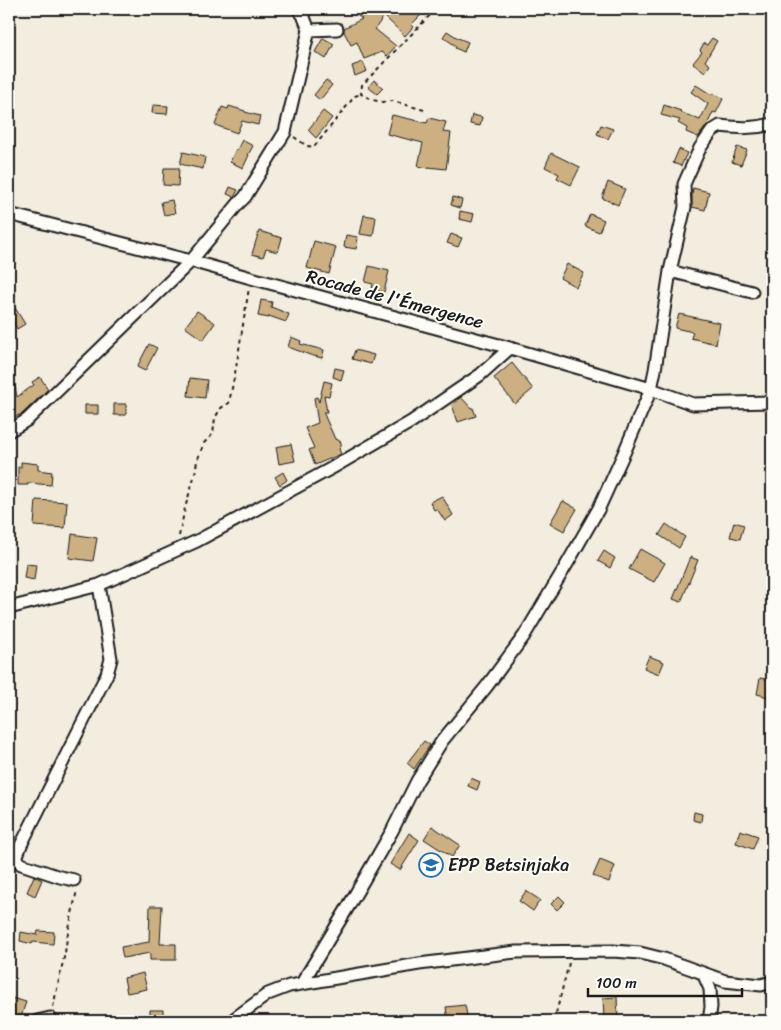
<svg xmlns="http://www.w3.org/2000/svg" width="781" height="1030" font-family="Sriracha,sans-serif">
	<rect width="100%" height="100%" fill="#f3eddf"/>
	<filter id="ink" filterUnits="userSpaceOnUse"><feTurbulence type="fractalNoise" baseFrequency=".02" numOctaves="2"/><feDisplacementMap in="SourceGraphic" scale="10" xChannelSelector="R" yChannelSelector="G"/><feConvolveMatrix kernelMatrix="1 2 1 2 8 2 1 2 1" color-interpolation-filters="sRGB"/></filter>
	<g filter="url(#ink)">
		<path fill="#ccb081" stroke="#1c1c1c" d="M349 9H427L411 25 413 27 405 36 384 16 375 29 396 46 387 56 382 52 364 59 357 42 351 45 344 32V28L362 19Z
			M447 31 458 38 468 42 464 52 455 48 456 46 443 37Z
			M323 38 334 44 326 59 315 52Z
			M712 38 717 41 705 61 710 65 705 72 693 63 702 52 700 50 704 43 707 45Z
			M363 62 367 71 355 76 352 66Z
			M326 80 332 85 320 100 314 95Z
			M374 80 383 88 377 94 368 87Z
			M696 85 712 95 713 93 723 99 716 113 713 112 707 125 698 137 686 132 687 128 678 123 680 120 661 115 664 105 681 111 680 112 700 120 708 104 691 92Z
			M153 105 168 106 167 114 152 113Z
			M229 106 245 111V112L260 116 258 125 242 121 237 133 215 125 222 107 228 109Z
			M323 111 332 118 316 138 308 130Z
			M392 115 427 123 429 118 446 122 443 132 451 133 446 169 428 167V168L418 166 423 143 387 134Z
			M472 115 482 117 480 126 470 124Z
			M601 125 613 129 608 139 597 134Z
			M242 140 253 146 248 155H249L243 168 230 162 236 149 237 150Z
			M737 147 747 150 741 165 732 162Z
			M679 149 687 153 681 166 673 163Z
			M183 152 205 157 203 169 180 164Z
			M551 153 580 167 571 185 557 178 559 174 545 167Z
			M164 168H179L178 186 163 185Z
			M608 182 625 189 618 205 602 198Z
			M230 187 238 190 234 197 227 194Z
			M693 188 709 192 705 210 692 207V195Z
			M453 197 462 200 460 208 451 205Z
			M172 200 175 213 164 215 161 202Z
			M460 211 474 214 472 222 459 219Z
			M590 214 604 220 599 232 585 226Z
			M364 215 376 217 373 236 360 234Z
			M259 231 282 238 278 252 266 249 263 257 252 254Z
			M451 234 462 238 458 247 447 243Z
			M346 235 358 237 356 249 344 247Z
			M314 241 336 247 329 274 307 268Z
			M567 264 584 273 576 287 560 278Z
			M369 266 389 271 384 292 372 289 373 284 365 282Z
			M9 298 25 324 17 329 9 314Z
			M261 300 272 302 271 307 289 314 286 322 269 316V318L258 316Z
			M197 311 215 323 203 340 185 327Z
			M679 314 720 323 716 344 691 338 693 332 675 328Z
			M291 337 301 341 300 344 324 350 322 358 310 355 288 347Z
			M149 344 157 348 145 371 137 367Z
			M355 350 374 355 371 364 352 359Z
			M512 363 533 389 515 404 494 378Z
			M335 368 344 370 341 380 333 377Z
			M9 374H13L17 397 34 385 32 382 40 377 48 389 22 414 9 419Z
			M190 378 207 380 205 398 188 396Z
			M324 381 332 383 329 396 324 395 327 412H323L335 439 338 440 341 442V447L339 449 341 454 315 465 309 450 314 448 305 428 318 423 314 398 317 397 319 402Z
			M461 397 471 408H473L476 416 458 422 452 405Z
			M114 404H126V415H114Z
			M85 405H98V414H85Z
			M291 444 295 461 279 464 276 447Z
			M21 462 38 464V470L52 472 51 485 28 483V485H18V467H21Z
			M283 472 287 480 280 485 275 477Z
			M442 496 453 515 445 521 437 509 434 510 430 502Z
			M36 500 67 502 65 528 34 526Z
			M563 501 577 509 564 531 550 523Z
			M734 522 744 525 740 539 730 537Z
			M666 524 685 537 679 548 659 535Z
			M72 534 97 538 93 561 69 558Z
			M640 549 665 563 654 582 629 569Z
			M604 551 615 558 610 568 598 561Z
			M690 557 698 560 681 602 673 599Z
			M26 564 36 565 34 580 24 578Z
			M649 656 664 662 659 674 644 668Z
			M760 678 772 680V698L757 694Z
			M424 741 430 745 414 769 407 763Z
			M471 778 480 782 477 790 468 786Z
			M694 812 702 814 701 822 693 820Z
			M432 826 460 845 452 857 424 839Z
			M740 830 758 836 753 849 736 843Z
			M409 833 419 840 400 870 390 864Z
			M600 860 615 866 609 882 593 876Z
			M34 876 42 880 35 896 27 892Z
			M526 891 540 900 533 911 519 901Z
			M559 896 565 902 557 910 551 904Z
			M150 906H162L160 944H176V960H150V953L123 958 121 947 149 942Z
			M38 931 54 932 53 944 33 942 32 944 20 941 21 932 37 935Z
			M143 973 147 989 127 993 124 978Z
			M9 997 26 1002 20 1020 9 1017Z
			M617 997 618 1019 604 1020 603 998Z
			M465 1005 468 1021H448L446 1007Z
			M150 1010H163V1021H150Z"/>
		<g fill="none" stroke-linecap="round" stroke-linejoin="round">
			<g stroke="#1c1c1c" stroke-width="15">
				<path id="minor" d="M309 30 337 29
					M9 214 191 261 251 278 510 348 651 389 693 404 772 402
					M670 271 752 292
					M9 431 27 420 191 261 238 204 245 197 285 132 309 30 303 15 298 9
					M9 608 99 585 197 541 332 468 411 422 480 375 510 348
					M74 880 60 877 21 864 16 858 21 845 107 674 111 659 99 585
					M703 973 710 989 711 1007 709 1021
					M302 983 348 907 392 831 417 781 442 741 487 686 524 636 567 564 599 508 624 453 651 389 655 370 670 271 685 207 684 184 700 148 712 131 720 126C739 128 754 129 772 124
					M37 1021 50 1018
					M231 1021 268 994 289 986 419 964 516 952 613 951 640 953 664 959 725 981 761 985 772 982"/>
			</g>
			<path stroke="#1c1c1c" stroke-width="2" stroke-dasharray="4 4" stroke-linecap="butt" d="M424 110 393 101 382 102 373 100 361 94 362 85 436 9
				M294 137 307 146 314 147 355 96 361 94
				M179 536 185 508 195 474 197 461 204 443 213 434 215 418 221 408 229 403 236 368 249 288
				M53 1007 65 953 67 938 77 890
				M554 1021 569 963"/>
			<use href="#minor" stroke="#fdfcf7" stroke-width="11"/>
		</g>
	</g>
	<defs>
		<g id="school-ring" transform="scale(1.25)"><circle r="9.5" fill="#fdfcf7" stroke="#1f6fb2" stroke-width="1.5"/><path d="M0-5L7-2L0 1L-7-2ZM-4 1L0 2.5L4 1V4Q0 6-4 4Z" fill="#1f6fb2"/></g>
	</defs>
	<g fill-rule="evenodd">
		<use href="#school-ring" x="431" y="865"/>
	</g>
	<g text-anchor="middle" dominant-baseline="central" stroke-width="4" stroke-linejoin="round" paint-order="stroke">
		<g font-size="18" fill="#1c1c1c" stroke="#fdfcf7">
			<text transform="translate(395 299) rotate(15)">Rocade de l'Émergence</text>
		</g>
		<g font-size="18" fill="#1c1c1c" stroke="#fdfcf7" text-anchor="start">
			<text x="448" y="865">EPP Betsinjaka</text>
		</g>
	</g>
	<rect width="781" height="1030" fill="none" stroke="#fdfcf7" stroke-width="30"/>
	<rect x="15" y="15" width="751" height="1000" fill="none" stroke="#1c1c1c" stroke-width="2" filter="url(#ink)"/>
	<path d="M588 988v8h154v-8" fill="none" stroke="#1c1c1c" stroke-width="2.5"/>
	<text x="596" y="988" font-size="15" fill="#1c1c1c" stroke="#fdfcf7" stroke-width="4" paint-order="stroke">100 m</text>
</svg>
